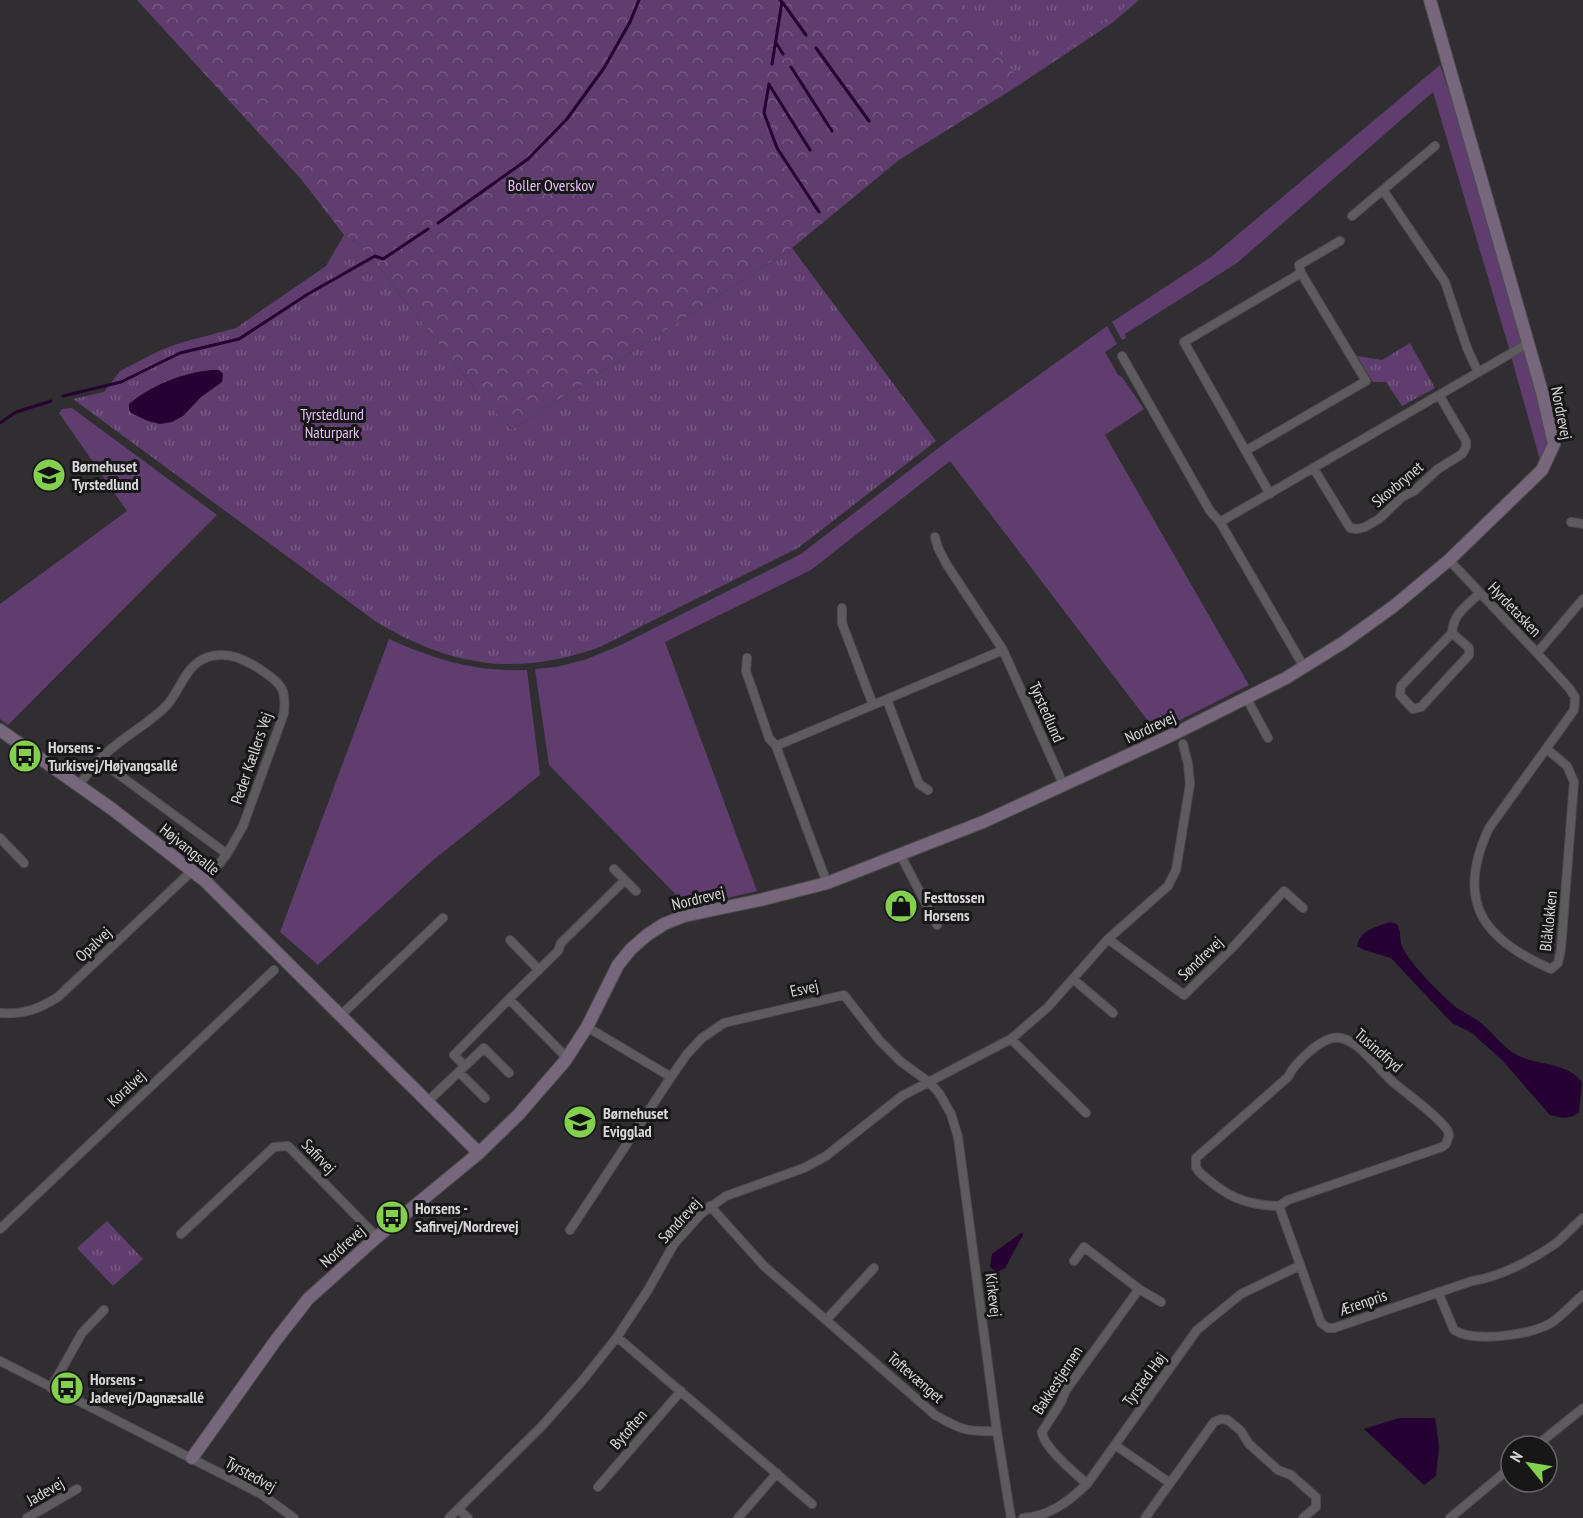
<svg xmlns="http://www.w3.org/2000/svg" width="1583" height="1518" font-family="'PT Sans Narrow',sans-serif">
	<defs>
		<pattern id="forest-crowns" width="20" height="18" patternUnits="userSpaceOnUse" patternTransform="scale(1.5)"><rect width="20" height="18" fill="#603d6f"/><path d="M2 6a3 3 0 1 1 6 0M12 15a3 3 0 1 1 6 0" fill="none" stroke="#765883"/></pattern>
		<pattern id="park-tufts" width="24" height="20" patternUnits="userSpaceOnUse" patternTransform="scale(1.5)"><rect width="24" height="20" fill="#603d6f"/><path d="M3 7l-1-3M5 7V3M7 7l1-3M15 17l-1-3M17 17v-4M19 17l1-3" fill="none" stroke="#765883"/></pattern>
	</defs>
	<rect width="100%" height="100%" fill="#302e31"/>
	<path fill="#603d6f" d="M1440 65 1456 112 1543 414C1547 435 1549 443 1541 464L1508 345 1433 92 1237 263 1125 334 1126 338 1122 340 1112 322 1211 257Z
		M1107 326 1117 344 1105 352 1118 375 1122 377 1144 409 1105 435 1249 685 1176 722 1154 729 950 461 811 570 665 642 757 891 688 907 549 765 535 669 556 667 584 660 619 646 801 554 954 436Z
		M72 408 217 515 8 725 0 719V604L127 511 59 413 62 409Z
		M389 639C436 660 475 672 527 670L540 775 432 861 318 965 280 932Z"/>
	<path fill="url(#forest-crowns)" d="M137 0H1139L1112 23 1016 87 899 160 792 248 512 430 481 397 363 247 344 235 301 179Z"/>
	<path fill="url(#park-tufts)" d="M961 0H1134L1021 82Z
		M344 235 363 247 481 397 512 430 792 248 936 441 798 548 600 647C516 677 451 667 375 621L73 399 104 392 120 371 161 350 180 343 236 328 326 266Z
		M1410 343 1435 388 1402 406 1386 382H1373L1357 356 1382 360Z
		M107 1221 143 1259 113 1286 77 1248Z"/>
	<path fill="#260134" d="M211 370H219L223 374 222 382 201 397 183 416 172 422 160 424 148 421 131 413 129 410V404C152 385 182 373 211 370Z
		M1390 922 1397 924C1402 934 1399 938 1402 946 1407 961 1444 998 1457 1008 1465 1013 1473 1017 1481 1023 1493 1033 1505 1050 1519 1056 1541 1066 1566 1062 1582 1082L1579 1112C1570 1120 1561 1118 1550 1115L1503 1061 1472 1033 1452 1023 1391 958 1364 950 1357 946C1360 930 1376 927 1390 922Z
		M1021 1233H1023V1235L1005 1268 997 1272 990 1267 992 1254Z
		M1399 1418H1435L1439 1447 1436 1476 1424 1485 1364 1429Z"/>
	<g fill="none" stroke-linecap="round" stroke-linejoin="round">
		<path stroke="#260134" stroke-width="3" d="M783 3 806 35
			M776 43 783 54
			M816 48 869 121
			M772 64 782 2 780 0
			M791 67 832 131
			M769 84 764 113 777 148 819 212
			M770 86 810 150
			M438 223 528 159 567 119 604 68 630 22 639 0
			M63 396 121 382 180 353 239 339 308 294 375 256 383 259 428 229
			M0 423 16 412 51 401"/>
		<g stroke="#4e4c4e" stroke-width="10">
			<path id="street" d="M1383 190 1445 282 1467 348 1478 372
				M1352 216 1435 146
				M1122 356 1210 511 1220 522 1304 667
				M1247 450 1366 381 1301 273
				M1314 469 1350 528 1357 529 1365 527 1379 519 1402 497 1414 491 1438 469 1462 454 1466 447V441L1439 395
				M1270 494 1184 342 1301 273 1299 265 1340 241
				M1220 522 1527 344
				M1571 522 1583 524
				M935 537 938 548 947 565 1003 650
				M1449 560 1537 653 1583 599
				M842 608V623L873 705
				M1452 633 1469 648V655L1421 707 1413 709 1400 695 1401 686 1452 633C1453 614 1466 606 1479 594
				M1537 653 1569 688 1575 697 1574 710 1489 828C1455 901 1482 939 1551 969L1558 963 1561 949 1574 782 1567 766 1547 749
				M747 658 746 671 769 738 776 746
				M1247 699 1268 738
				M887 700 919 784 928 790
				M99 760 227 854
				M79 785C90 770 101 756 116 745 133 731 152 721 167 705 181 689 186 664 208 657 229 651 247 660 264 672 283 685 286 690 284 713L243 826 227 854 205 881
				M0 838 24 863
				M900 854 937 925
				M614 869 636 891
				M827 883 776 746 1003 650 1064 786
				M1108 939 1184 995 1234 946 1284 891 1303 908
				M510 940 539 970
				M1073 979 1113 1013
				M509 999 558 951 561 943 625 880
				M0 1013C23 1015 39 1009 58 997L193 870
				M340 1016 443 918
				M587 1027 671 1077
				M1011 1039 1086 1113
				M465 1066 454 1055 509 999 567 1058
				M459 1072 485 1098
				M427 1102 484 1048 509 1073
				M710 1206 764 1266 935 1415C961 1430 967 1432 997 1431
				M1279 1206C1243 1205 1226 1196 1199 1172L1196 1167V1158L1288 1077C1295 1063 1323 1034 1341 1038 1360 1042 1378 1069 1393 1082 1409 1096 1431 1110 1445 1127 1448 1131 1448 1130 1449 1135L1446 1144 1442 1147 1288 1200 1279 1206 1321 1323 1328 1328H1334L1472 1281C1500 1277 1532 1260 1555 1244 1565 1236 1573 1226 1583 1218
				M0 1229 274 970
				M570 1230 671 1077 687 1054 702 1038 724 1023 844 995 880 1041 900 1061 930 1083 939 1093 951 1114 958 1137 996 1425 1011 1518
				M181 1234 274 1147 288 1146 377 1237
				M1074 1261 1084 1247 1139 1289 1161 1302
				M1438 1292 1454 1330C1474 1343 1530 1335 1551 1323 1562 1316 1573 1303 1583 1295
				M827 1319 874 1268
				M617 1337 812 1504
				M0 1361 261 1494 294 1518
				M51 1388 82 1333 104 1310
				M1115 1445 1170 1483
				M1536 1446 1583 1408
				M1087 1484C1075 1473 1043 1447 1042 1432L1061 1402 1066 1390 1139 1289
				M598 1487 681 1391
				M459 1510 468 1518
				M27 1518 77 1489
				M449 1518 542 1426 582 1381 617 1337 648 1290 674 1244 701 1214 726 1196 804 1168 826 1156 902 1096 1011 1039 1048 1007 1108 939 1168 886 1176 870 1190 784 1188 764 1183 744
				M738 1518 777 1473
				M1023 1518C1050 1516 1068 1502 1087 1484L1197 1330 1241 1294 1299 1266
				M1145 1518 1214 1422 1221 1419 1228 1420 1241 1431 1249 1444 1278 1470 1291 1475 1316 1497V1507L1303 1518
				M1450 1518 1511 1467"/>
		</g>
		<g stroke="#4e4c4e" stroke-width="14">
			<path id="secondary" d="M0 730 112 809 205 881 479 1153
				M192 1458 276 1340 308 1299 377 1237 479 1153 519 1114 565 1061 587 1027 618 965 631 949 647 935 664 924 684 916 760 900 827 883 983 822 1172 735 1286 678 1344 642 1394 606 1449 560 1542 470 1554 444 1542 392 1430 0"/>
		</g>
		<use href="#street" stroke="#5e5b5f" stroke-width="8"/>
		<use href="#secondary" stroke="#76677d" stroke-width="12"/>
	</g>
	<defs>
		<g id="school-disc" transform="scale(1.725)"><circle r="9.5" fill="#83d04f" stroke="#181718"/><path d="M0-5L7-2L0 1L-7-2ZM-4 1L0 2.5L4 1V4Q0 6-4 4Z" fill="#111"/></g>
		<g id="bus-disc" transform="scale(1.725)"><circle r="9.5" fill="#83d04f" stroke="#181718"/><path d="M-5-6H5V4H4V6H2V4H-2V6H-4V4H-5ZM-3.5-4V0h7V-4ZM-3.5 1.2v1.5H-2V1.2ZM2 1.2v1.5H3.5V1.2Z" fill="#111"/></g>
		<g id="shop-disc" transform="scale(1.725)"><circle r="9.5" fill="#83d04f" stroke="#181718"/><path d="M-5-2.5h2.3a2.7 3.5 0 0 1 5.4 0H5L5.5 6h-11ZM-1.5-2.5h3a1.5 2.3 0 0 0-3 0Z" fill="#111"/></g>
	</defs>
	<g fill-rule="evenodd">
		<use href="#school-disc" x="49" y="475"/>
		<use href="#bus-disc" x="25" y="756"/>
		<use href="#shop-disc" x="901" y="906"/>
		<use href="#school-disc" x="580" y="1122"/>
		<use href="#bus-disc" x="392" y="1217"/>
		<use href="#bus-disc" x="67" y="1388"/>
	</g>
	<g text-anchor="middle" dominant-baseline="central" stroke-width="6" stroke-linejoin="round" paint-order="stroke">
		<g font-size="16" fill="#e7bff9" stroke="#181718">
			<text x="551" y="185">Boller Overskov</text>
			<text x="332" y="414">Tyrstedlund<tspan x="332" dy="18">Naturpark</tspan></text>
		</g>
		<g font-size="16" fill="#d8d6d8" stroke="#181718">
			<text transform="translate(1562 413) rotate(79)">Nordrevej</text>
			<text transform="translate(1397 484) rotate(-40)">Skovbrynet</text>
			<text transform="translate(1515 609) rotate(46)">Hyrdetasken</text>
			<text transform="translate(1047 712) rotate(66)">Tyrstedlund</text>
			<text transform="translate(1150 727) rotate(-25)">Nordrevej</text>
			<text transform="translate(251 758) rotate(-71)">Peder Kællers Vej</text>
			<text transform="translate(190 849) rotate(39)">Højvangsalle</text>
			<text transform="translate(698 898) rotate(-14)">Nordrevej</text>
			<text transform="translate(1548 921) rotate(-84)">Blåklokken</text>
			<text transform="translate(93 944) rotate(-43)">Opalvej</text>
			<text transform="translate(1200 958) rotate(-44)">Søndrevej</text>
			<text transform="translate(804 988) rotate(-13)">Esvej</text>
			<text transform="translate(1379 1050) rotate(41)">Tusindfryd</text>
			<text transform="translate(126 1088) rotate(-43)">Koralvej</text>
			<text transform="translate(319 1156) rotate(46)">Safirvej</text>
			<text transform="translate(679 1220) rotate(-48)">Søndrevej</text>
			<text transform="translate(342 1246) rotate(-42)">Nordrevej</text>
			<text transform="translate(994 1295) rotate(83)">Kirkevej</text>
			<text transform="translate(1363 1302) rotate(-19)">Ærenpris</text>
			<text transform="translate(916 1377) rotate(41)">Toftevænget</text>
			<text transform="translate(1144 1379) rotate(-54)">Tyrsted Høj</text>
			<text transform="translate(1057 1380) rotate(-57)">Bakkestjernen</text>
			<text transform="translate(628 1429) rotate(-49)">Bytoften</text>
			<text transform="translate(251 1474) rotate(29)">Tyrstedvej</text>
			<text transform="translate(45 1491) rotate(-30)">Jadevej</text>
		</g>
		<g font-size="16" font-weight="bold" fill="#d8d6d8" stroke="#181718" text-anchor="start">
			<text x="72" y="466">Børnehuset<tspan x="72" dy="18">Tyrstedlund</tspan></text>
			<text x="48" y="747">Horsens -<tspan x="48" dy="18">Turkisvej/Højvangsallé</tspan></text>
			<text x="924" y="897">Festtossen<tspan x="924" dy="18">Horsens</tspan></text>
			<text x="603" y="1113">Børnehuset<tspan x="603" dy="18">Evigglad</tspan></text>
			<text x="415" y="1208">Horsens -<tspan x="415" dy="18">Safirvej/Nordrevej</tspan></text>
			<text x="90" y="1379">Horsens -<tspan x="90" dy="18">Jadevej/Dagnæsallé</tspan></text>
		</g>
	</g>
	<g transform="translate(1529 1464) rotate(300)"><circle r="28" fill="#181718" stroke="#656365" stroke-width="1.5"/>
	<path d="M0-4.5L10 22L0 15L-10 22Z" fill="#83d04f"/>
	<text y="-9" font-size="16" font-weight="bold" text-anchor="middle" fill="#d8d6d8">N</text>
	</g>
</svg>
